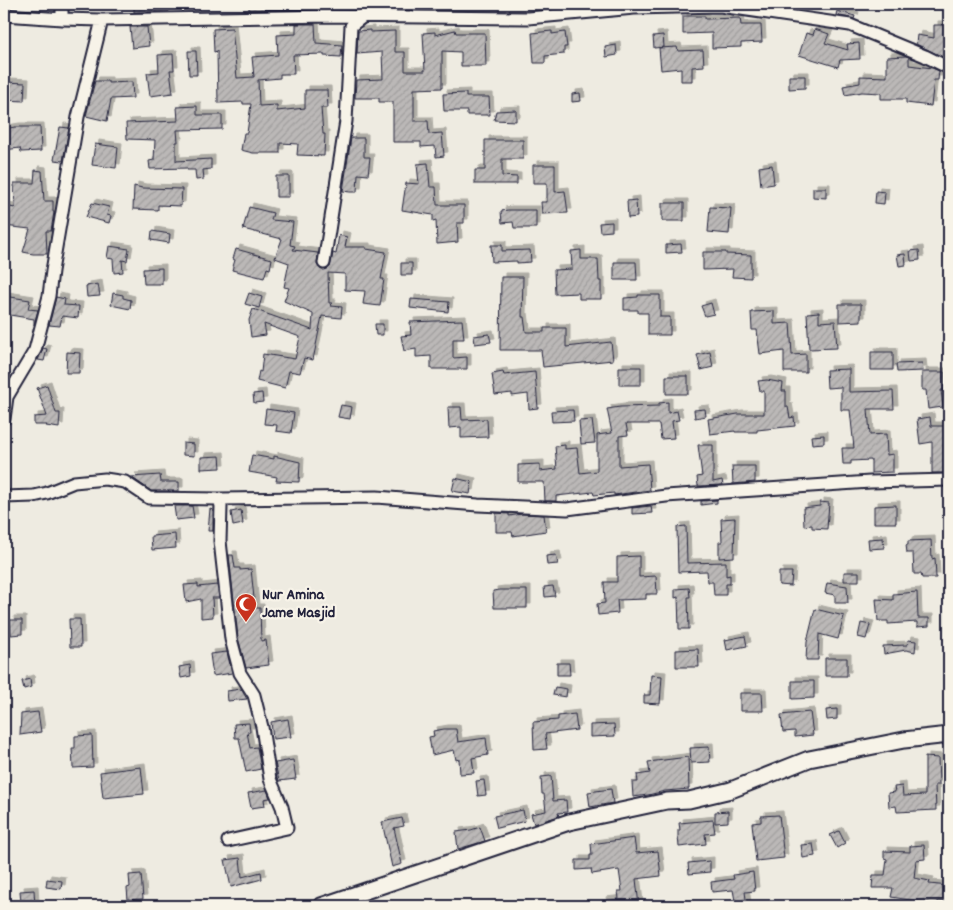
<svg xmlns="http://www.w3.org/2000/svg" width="953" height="910" font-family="Dekko,sans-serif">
	<defs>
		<pattern id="building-hatch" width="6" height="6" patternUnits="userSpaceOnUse" patternTransform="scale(1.25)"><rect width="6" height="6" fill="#bbb8b7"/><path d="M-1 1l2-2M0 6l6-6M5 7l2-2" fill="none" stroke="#a09e9e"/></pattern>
		<filter id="shadow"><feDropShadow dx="4" dy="-4" stdDeviation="0" flood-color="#0004"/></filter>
	</defs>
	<rect width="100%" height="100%" fill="#eeebe1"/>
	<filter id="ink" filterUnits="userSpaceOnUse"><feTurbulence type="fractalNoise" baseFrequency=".02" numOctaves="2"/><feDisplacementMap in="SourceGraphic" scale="10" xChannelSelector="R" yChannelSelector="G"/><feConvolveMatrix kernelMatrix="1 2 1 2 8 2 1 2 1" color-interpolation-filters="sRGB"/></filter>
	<g filter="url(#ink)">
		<path fill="url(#building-hatch)" stroke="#22223b" filter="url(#shadow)" d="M134 4H169V11L134 12Z
			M249 4H321V9L249 10Z
			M343 4H357V9H343Z
			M837 11 855 16 854 19 836 15Z
			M683 16H705V19L740 18 741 25H761L762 42 741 43V47L712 48V33L683 34Z
			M296 24H315L316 43 342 45 341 57 324 56V54L293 55 294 74H280V78L258 80 259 106 277 105V111L305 108V90H327L328 108H321L323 134H325L324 156 297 155 298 144 280 143V153H253L241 150 244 133H247L251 104H243V102L218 103 217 51 214 52 213 29 232 28 237 78 254 77 252 57 278 55 277 35 296 34Z
			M934 25H949V60L916 44 917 35 934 38Z
			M130 27H147L149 46 132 48Z
			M815 29 829 34 825 43 848 50 847 44 859 43 860 59 840 60 838 67 799 55 806 33 813 35Z
			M370 30V32L395 31V52H405V71H425L423 33 435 32V35L455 30 456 33H485L486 66H461V52L442 51V88L414 89V121H428L429 134 442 133 444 156 436 157 435 146 421 147V142H393V102H379V98H355L356 80 383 79 382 52 357 54 358 31Z
			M552 31V34L565 32 567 47H564V54L545 56V63H534L532 33Z
			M663 35 664 47 654 48 653 36Z
			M616 45 617 55 606 57 605 47Z
			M677 47 678 51 703 50 704 66 692 67V81H681V68L661 70 659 48Z
			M188 51H196L197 75H189Z
			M173 54 174 70H170L173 93 150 96 147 73 159 72 158 55Z
			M906 56 909 57V65L932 68 939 71 938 80H934L931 106 906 103V99H881V93L862 92 845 95 843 86 860 83V76L887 77V57Z
			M789 76H805V88L789 89Z
			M95 81H108V83L132 82 133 98 111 99 107 121 86 116Z
			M7 82 25 83 24 101 6 100Z
			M466 93V97H489L490 115H467V111H444L443 94Z
			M580 93 581 101 572 102V94Z
			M197 106V115H222V129L177 130 178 142H176V161L211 159V169L203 170 204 179 196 180 195 170H187V168L150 169 149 161 154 160 155 140 127 139 126 123 178 121 177 107Z
			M516 110V121L494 120 496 111Z
			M15 127H40L41 151 21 152 20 148 4 150V129Z
			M60 127 69 128 63 161 54 160Z
			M351 138H364V157H370L368 175 358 174 357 192H350L343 191Z
			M485 140H523V159H502V176L517 177V184H475V170H485Z
			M95 144 118 147 116 168 92 165Z
			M428 163 430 187H436L437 205H464V223H457L458 242 437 244 436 220 433 221V215L402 210 406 183 419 184 417 164Z
			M533 165H555V192L565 191 568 213 542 214 541 202H547V183H533Z
			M772 165 774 184 761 186 759 167Z
			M35 170 42 171 44 201H53V212H54L51 231H46L47 254H33L23 252 30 229 4 226 5 206 15 208 14 183H34Z
			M276 176H289V197H276Z
			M134 186 142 188 182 189 181 206 158 205V210L133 209Z
			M813 188H826V198L813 197Z
			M876 191 885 192 884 204 875 203Z
			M636 200 637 217 628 218 627 201Z
			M92 203 109 207 107 215 111 216 109 223 86 217Z
			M662 203H684V221H662Z
			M249 207 273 213 271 220 293 222 290 245 295 246 293 250 318 253 317 265 322 270 330 267 333 253 336 254 339 235 347 237 345 247H366V249L386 252 381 279H384L380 306 363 304 365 291 345 290V274L328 273 329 303H332L331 306 342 307 341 318 322 316 313 360 304 358 300 373 289 371 285 388 257 381 259 371 261 372 263 354 295 359 300 337 264 324 266 335 251 337 249 320 253 309 312 330 313 314 284 301 289 288 284 287 289 263 275 258 282 239 243 229Z
			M710 207 731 208 729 234 708 232Z
			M508 210H536V228H514L513 222 502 223 501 211Z
			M612 222V231L600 232 599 223Z
			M152 231 170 234 169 243 151 240Z
			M681 244 682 252 666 253V245Z
			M491 245H502V251L530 250 531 262 517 263V261L492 262Z
			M109 246 129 249 127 261 122 260 123 272 114 273 113 259 107 258Z
			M236 249 272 259 270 269 267 268 264 278 232 270 235 260 233 259Z
			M581 250V259H598L599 281H601V299H579V293L555 294 554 270 572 269 571 251Z
			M919 250 920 260 911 261 910 251Z
			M703 252H726V254L751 255V278L732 277 733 269 703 270Z
			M905 254 906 265 899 266 897 255Z
			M614 262H636L637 280H614Z
			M401 263H412V275H401Z
			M162 268V284H144L143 269Z
			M501 277H523L522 317H524L526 332H544V328H566V347L611 342 613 360 543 367 541 350H500Z
			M98 284 100 296 87 297 86 286Z
			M113 293 123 295V298L131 300 130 309 111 305Z
			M249 293 262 297 259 308 245 304Z
			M638 295H660V317H670V335H648V313H638V310H624V298L638 297Z
			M4 296 30 300 28 309 38 310 34 325V319L4 314Z
			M56 297 65 299 64 305 79 306 78 318 62 316 60 326 49 325Z
			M411 299 449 302 448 312 410 308Z
			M711 303 714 314 705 316 701 306Z
			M839 304H861V321L839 322Z
			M774 311V324L790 323 792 355 806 354V372H784V351L760 354 757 330H752L751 312Z
			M819 312V322L835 321 837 348 809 349 807 313Z
			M462 320 464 339H453V358L467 357V369H431V356L416 357V349L404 351 401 336 411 335 410 322Z
			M375 324H383V335H376Z
			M489 334 491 342 475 344 474 336Z
			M43 348 47 349 44 361 38 360Z
			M67 352 80 353 79 373H66Z
			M710 352 713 367 701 370 697 355Z
			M871 352H893V370H871Z
			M922 363 923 371 897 372 896 364Z
			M619 367H641V385H619Z
			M849 369V392L893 391 894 409H868L870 435 886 434 887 455 893 454V472L871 473V460L851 461V464H843L842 448H854L850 410H841V387L827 388 826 370Z
			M503 372 504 375 535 372 538 408 529 409 528 394 512 396V393L495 395 492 374Z
			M922 372H944V390H941L943 407 928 409 926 390H922Z
			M666 376H688V394H666Z
			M767 380 783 383 782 391H786V407H788L790 418 794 417 795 426 757 430V432H735V431L710 434 708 419 738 414H764V391H760L758 381Z
			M47 385 56 413H60L59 428 46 426 47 425H34V417L47 416 37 388Z
			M262 393 263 402 254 403 253 394Z
			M668 402V413L677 411 679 420 672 421 674 438 661 439 659 424H626L628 435 619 436V466L648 464 650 490 614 495V493L594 495 593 492 556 496V501H545L544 482H518V465L540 464V471L557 469 555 446 565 445V449L577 448 580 473 597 471V435L612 433 607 409 620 407 659 406V403Z
			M341 405 352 407 350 419 338 417Z
			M448 407H461L462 420 487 419 488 437 461 438V427L449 428Z
			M266 409 294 413 291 433 276 431 277 425 264 424Z
			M705 409 706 416 695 418 694 410Z
			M573 410 574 421 552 422 551 411Z
			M930 417 931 426H949V444H944V473H932V442L920 444 917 419Z
			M592 420 595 443 581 444 579 421Z
			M824 435V443L812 444 811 436Z
			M183 443 194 444V456L183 455Z
			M698 445H713V482L722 480 723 485 698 486 697 477 702 476Z
			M252 455 274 459V456L300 462 299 482 276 481 277 477 249 472Z
			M220 456 221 468 201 469V457Z
			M732 466H755V482L733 484Z
			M160 475 161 482H179V491H151L131 477Z
			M455 478 472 482 470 494 452 491Z
			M717 500V503L701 505V501Z
			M820 502 829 503 827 529 812 528V525L804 526 803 508 820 506Z
			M896 505V523H874V506Z
			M174 506H192L194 518 176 520Z
			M651 506 652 513 632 514V508Z
			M210 509 213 510V531H208Z
			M241 510 243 524 233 526 231 512Z
			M496 513 509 514V516L522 514 544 515 546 531 513 536 512 532H496Z
			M735 518 734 557 719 558V542H722L721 519Z
			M686 526 687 563 726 562V576L730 575V584H726V595H714L713 582H708L707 571 678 572 677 527Z
			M175 534 176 548 152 550 151 536Z
			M883 538 884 548 869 549 868 539Z
			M931 540 932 559 935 558 936 578H922L921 574H914L913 553H907L906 545H908V541Z
			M229 555H233L235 568H240V570L251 569 255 608H260L261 641 266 640 269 665 246 668 238 638Z
			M556 555 558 564 547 565 546 556Z
			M639 556V577L656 576 657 594H646V599L617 600 618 613 598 615 597 604 605 603 604 582H617V557Z
			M779 572H792L791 586 779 585Z
			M844 572H859V581H844Z
			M827 583 847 586 848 603H835V595L825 593Z
			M198 584V587L217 585 219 598H212L213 617 201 618V599L186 602 184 585Z
			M553 586 555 596 545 597 544 587Z
			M689 588 690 597H688L689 629H679L678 597 675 598V589Z
			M500 590H527V608H494L493 591Z
			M917 592 918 618H929V626L917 627V622L888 624V621H878L876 599 893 600V594Z
			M815 609 844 616 838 639 819 634 818 660H806L807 642Z
			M69 619H80L81 647H70Z
			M10 620H22V634L11 635Z
			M861 623 870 625 866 639 858 637Z
			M745 636 747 646 727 650 725 640Z
			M908 640 916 641 915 652 906 650 884 654 883 646 907 645Z
			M698 649 699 667H676V650Z
			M227 652 232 673 213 676 210 654Z
			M825 658H847V676H825Z
			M557 663H569L570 675H557Z
			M190 665 191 676 181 678 179 667Z
			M651 675 662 676 660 704 644 703V695H650Z
			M30 679 31 687 24 689 22 681Z
			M792 681H814V698L792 699Z
			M555 687 567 689 566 697 553 695Z
			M241 689 247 699 228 701 227 691Z
			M740 693H762L763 711H740Z
			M837 709V719L827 720 826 710Z
			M38 712 41 732 20 735 21 714Z
			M810 712 813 735 795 737V731L783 732 781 715Z
			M575 714 577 730 545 734 547 749 534 750 533 722 558 720V716Z
			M288 719 291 737 273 739 271 722Z
			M249 723 250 732H247L250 748 257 747 261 769 246 772 239 738H235L234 724Z
			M614 724 615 736 590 737V725Z
			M444 729H456L458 742 486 738 488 755 472 758 474 773 460 774 459 759 456 760 454 750 432 755 429 737 434 736 433 731Z
			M92 735 93 767 73 768 72 748H75V736Z
			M709 747 710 762 691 763 690 748Z
			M688 757 689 789 665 791 648 795 633 797 632 782H638L637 775 650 773 648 762Z
			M925 757 938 758 939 785H935L936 810 897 812 896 806 889 807 888 793 895 792 894 787 902 786 903 796 925 795Z
			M293 760 296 779 279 781 275 763Z
			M141 767 144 794 103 798 100 772Z
			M551 776 553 801 566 800 567 812 558 813 559 816 534 824 531 814 546 811 544 794H542L541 777Z
			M484 780 486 795 478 796 476 781Z
			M611 789 613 803 590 807 588 792Z
			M267 790 270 798 264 799 265 806 251 808 248 793Z
			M523 810 525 821 497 828 494 816Z
			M728 811V822L715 823V812Z
			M779 815 784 858 756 861 752 823 761 822V816Z
			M402 818 404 826 394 828 402 864 392 867 382 822Z
			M713 820 715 833 705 834 706 844 679 847 678 836V830H680L679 823Z
			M480 827 485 841 458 849 456 832 471 830Z
			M839 831 845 843 837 848 830 835Z
			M634 838 636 853 658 851 661 876 636 879 639 906H603L602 901 619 899 618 891H622L619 870 592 874 591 869 576 870V860H590V855H592L591 844Z
			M813 844 815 856 803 858 801 845Z
			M924 845 925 859 916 860 914 878 930 881 929 884 949 886V902L938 901V906H928L929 903 891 897 893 888H872L873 875H885L887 859 884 858V851L910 852V846Z
			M240 858 242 877 261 872 262 879 231 887 225 860Z
			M710 861V872L689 874 688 863Z
			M753 872 755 891 745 892 747 906H736L733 890 712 892 711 882 734 879 733 875Z
			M141 874 143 899 128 900 127 888 130 887 129 875Z
			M47 879 62 881 61 889 46 887Z
			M34 890 35 906H26L25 902H21L20 891Z"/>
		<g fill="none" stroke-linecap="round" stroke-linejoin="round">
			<g stroke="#22223b" stroke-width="15">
				<path id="minor" d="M62 4V19
					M4 15 62 19 102 20 330 16 528 18 634 8 720 6 850 25 925 56 949 68
					M324 263 346 121 351 26 364 16 365 4
					M4 419 7 397 35 350 49 296 52 271 78 117 102 20
					M4 497 34 496 47 493 74 482 105 479 125 482 149 498 219 499 377 497 478 505 567 509 666 496 870 482 949 480
					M219 499 221 506 220 541 231 639 240 673 254 695 262 727 270 779 282 807 287 828 228 841"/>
			</g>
			<g stroke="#22223b" stroke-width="19">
				<path id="major" d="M321 906 569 822 667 801 689 800 731 790 809 759 904 740 949 735"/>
			</g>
			<use href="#minor" stroke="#f7f3e8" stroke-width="11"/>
			<use href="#major" stroke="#f7f3e8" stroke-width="15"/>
		</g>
	</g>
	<defs>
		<g id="mosque-pin" transform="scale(1.125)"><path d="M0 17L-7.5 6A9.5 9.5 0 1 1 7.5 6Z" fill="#c8321e" stroke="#f7f3e8"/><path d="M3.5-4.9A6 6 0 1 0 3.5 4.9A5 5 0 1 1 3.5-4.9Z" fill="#fff"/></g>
	</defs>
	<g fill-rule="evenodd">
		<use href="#mosque-pin" x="246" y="604"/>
	</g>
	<g text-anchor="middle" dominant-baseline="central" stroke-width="4.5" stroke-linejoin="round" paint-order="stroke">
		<g font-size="16" font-weight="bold" fill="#22223b" stroke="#f7f3e8" text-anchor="start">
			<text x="262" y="595">Nur Amina<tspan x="262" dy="18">Jame Masjid</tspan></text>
		</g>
	</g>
	<rect width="953" height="910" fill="none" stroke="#f7f3e8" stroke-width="20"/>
	<rect x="10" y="10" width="933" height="890" fill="none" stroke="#22223b" stroke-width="2" filter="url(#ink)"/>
</svg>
